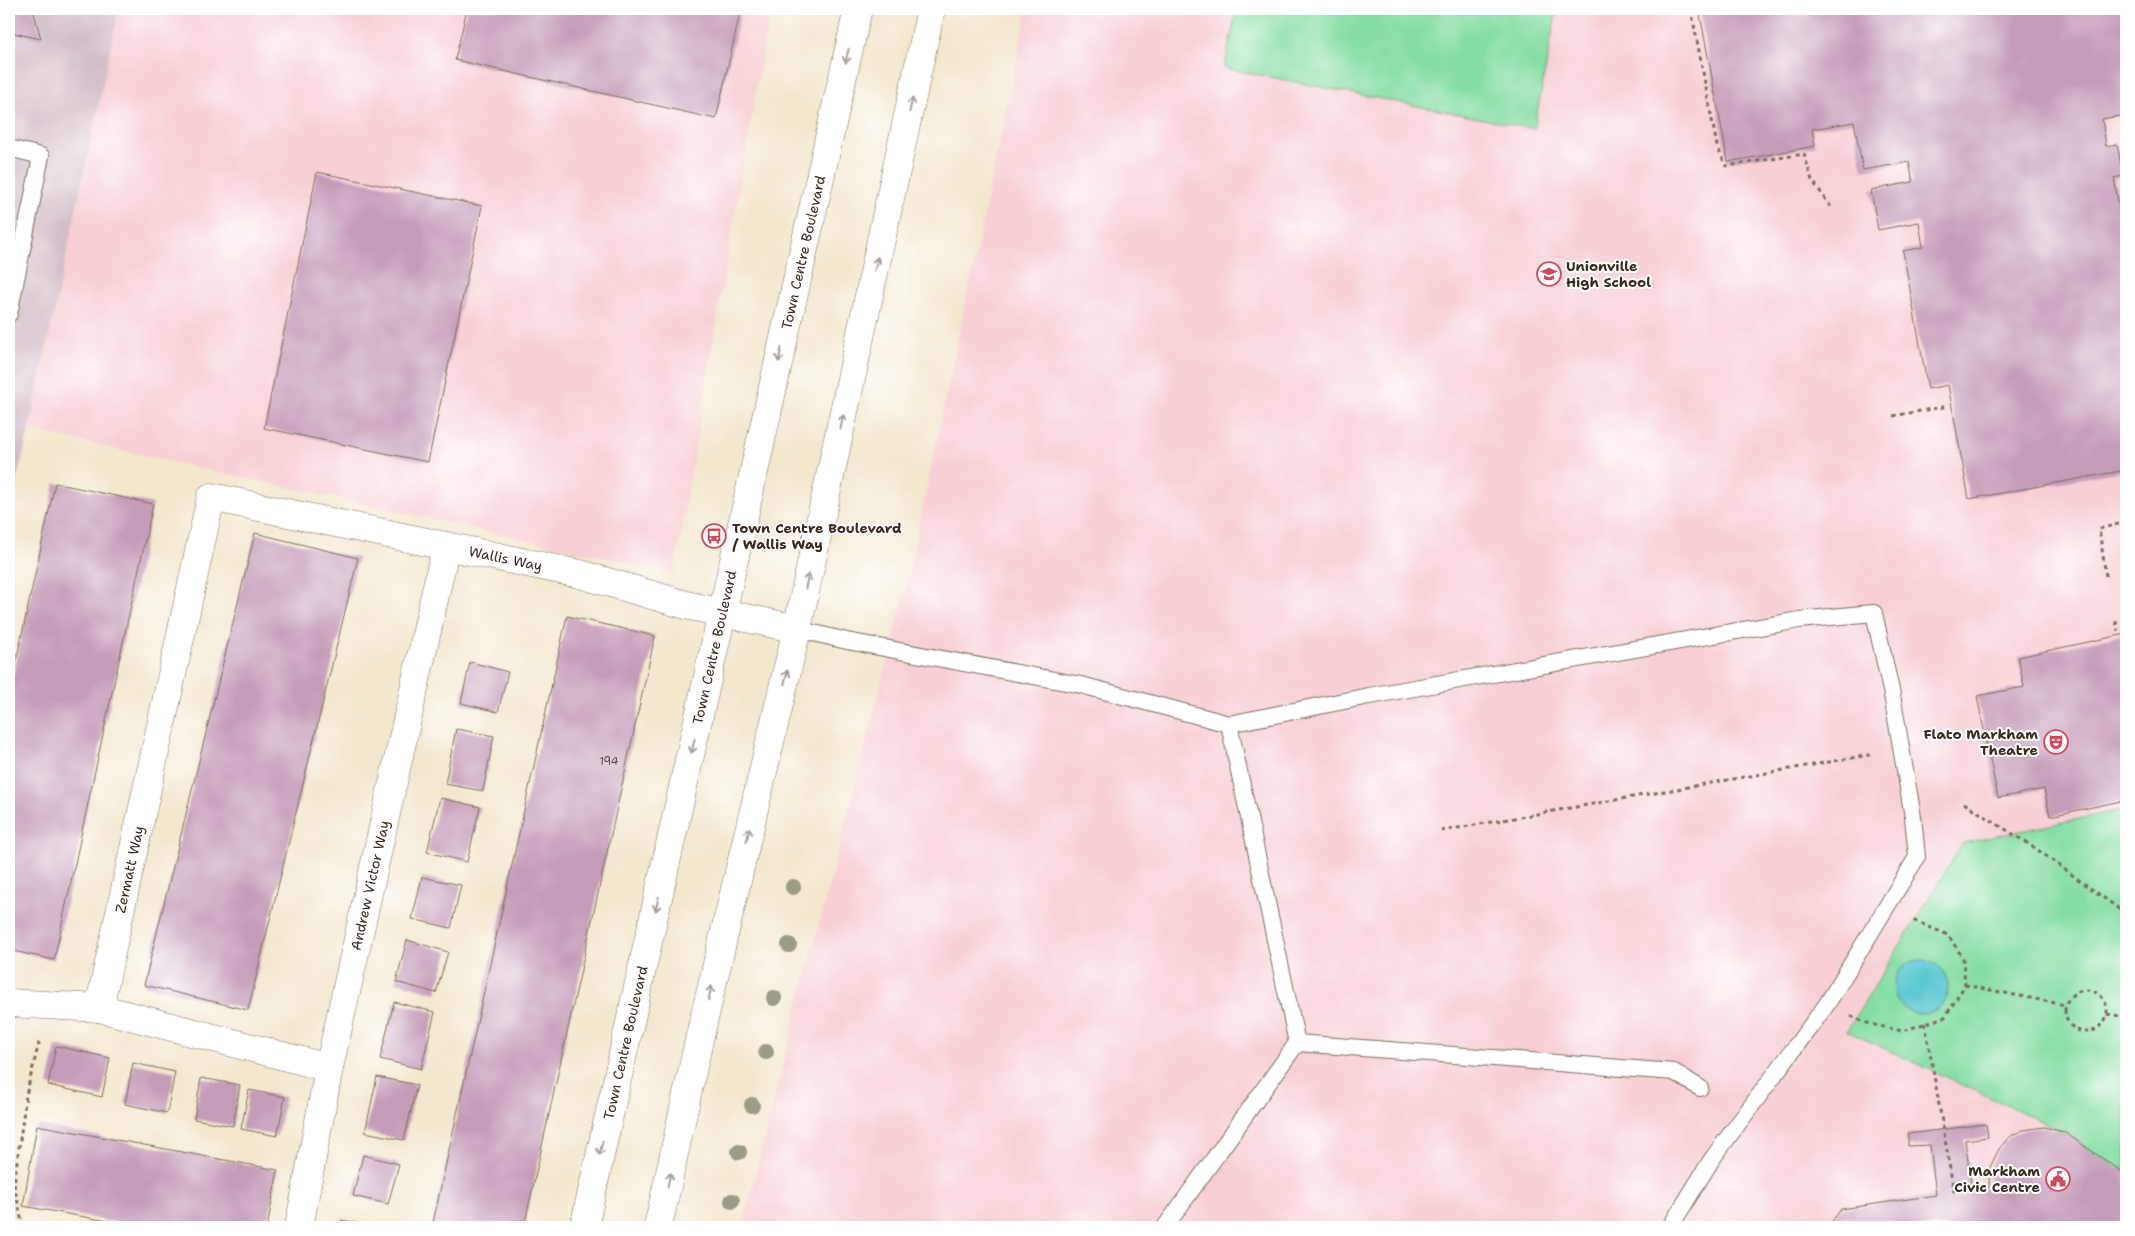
<svg xmlns="http://www.w3.org/2000/svg" width="2135" height="1236" font-family="'Shantell Sans',sans-serif">
	<rect width="100%" height="100%" fill="#fff"/>
	<filter id="ink" filterUnits="userSpaceOnUse"><feTurbulence type="fractalNoise" baseFrequency=".02" numOctaves="2"/><feDisplacementMap in="SourceGraphic" scale="10" xChannelSelector="R" yChannelSelector="G"/><feConvolveMatrix kernelMatrix="1 2 1 2 8 2 1 2 1" color-interpolation-filters="sRGB"/></filter>
	<filter id="wash" filterUnits="userSpaceOnUse"><feTurbulence type="fractalNoise" baseFrequency=".0096" numOctaves="4" result="noise"/><feDisplacementMap in="SourceGraphic" scale="20" xChannelSelector="R" yChannelSelector="G"/><feGaussianBlur stdDeviation="1.12" result="paint"/><feColorMatrix in="noise" values="0 0 0 0 0 0 0 0 0 0 0 0 0 0 0 0 0 1.4 0 .05"/><feComposite in="paint" operator="in"/></filter>
	<g filter="url(#wash)">
		<rect width="100%" height="100%" fill="#f3e7ce"/>
		<path fill="#f7cfd4" d="M119 9H770L674 573 29 430Z
			M1027 9H2126V809L1963 843 2064 1132 2122 1170 2126 1164V1227H743L766 1130 905 591Z"/>
		<path fill="#d2bdc8" d="M9 9H119L29 430 9 512Z"/>
		<path fill="#84dda2" stroke="#608460" d="M1237 9H1557L1534 129 1224 68Z
			M2126 809V1164L2121 1171 2064 1132 1847 1031 1963 843Z"/>
		<path fill="#5bc8d0" stroke="#4b7977" d="M1894 987a27 27 0 1 1 54 0a27 27 0 1 1-54 0Z"/>
		<g id="blocks">
			<path fill="#c59cb8" d="M9 9H33L41 39 9 32Z
				M467 9H741L716 119 455 60Z
				M1699 9H2126V115L2102 119 2106 146 2117 144 2123 176 2114 178 2119 207 2126 206V470L1969 499 1948 385 1928 389 1903 251 1923 247 1919 222 1878 230 1871 190 1913 182 1909 162 1863 170 1854 122 1812 129 1815 146 1728 162Z
				M317 172 482 206 428 462 264 428Z
				M55 483 153 504 54 960 9 950V694Z
				M255 533 358 558 248 1010 144 985Z
				M567 616 655 636 524 1227H432Z
				M2126 634V800L2050 816 2044 789 1998 798 1977 696 2024 687 2018 657Z
				M470 662 508 672 498 712 461 703Z
				M456 729 494 736 483 791 445 784Z
				M440 798 480 807 467 862 427 852Z
				M422 877 461 885 451 928 412 919Z
				M407 940 448 952 436 993 396 982Z
				M394 1002 435 1012 421 1069 380 1059Z
				M56 1046 110 1058 102 1097 48 1085Z
				M133 1063 175 1072 167 1113 125 1104Z
				M377 1077 417 1085 404 1140 365 1132Z
				M201 1078 240 1085 233 1126 194 1119Z
				M249 1090 285 1097 277 1136 241 1129Z
				M1986 1124 1988 1137 1965 1140 1972 1190 1989 1187 1990 1167 1999 1149 2009 1137 2023 1130 2044 1127 2064 1132 2121 1171 2126 1164V1227H1828L1841 1209 1936 1195 1930 1145 1908 1146V1134Z
				M37 1125 278 1170 267 1227H141L23 1206Z
				M363 1155 399 1164 388 1204 353 1196Z
				M341 1220 374 1226V1227H340Z"/>
		</g>
	</g>
	<g filter="url(#ink)">
		<use href="#blocks" fill-opacity="0" stroke="#7b6c5c" stroke-width="1"/>
		<g fill="none" stroke-linecap="round" stroke-linejoin="round">
			<g stroke="#7b6c5c" stroke-width="18">
				<path id="service" d="M9 148 41 156 9 314
					M797 629 847 641 1081 685 1229 724 1369 696 1799 620 1874 613 1892 695 1913 817 1917 857 1827 1004 1712 1159 1670 1227
					M1297 1043 1674 1072 1700 1088
					M1165 1227 1297 1043 1229 724"/>
			</g>
			<g stroke="#7b6c5c" stroke-width="29">
				<g id="minor">
					<path d="M9 1003 99 1008 329 1068"/>
					<path id="s1" d="M99 1008 211 497 580 574 686 605 797 629"/>
					<path id="s2" d="M299 1227 329 1068 446 546"/>
				</g>
			</g>
			<g stroke="#7b6c5c" stroke-width="29">
				<g id="secondary">
					<path id="s3" d="M584 1227 858 9"/>
					<path d="M658 1227 699 1040 797 629 931 9"/>
				</g>
			</g>
			<path stroke="#7b6c5c" stroke-width="3" stroke-dasharray="4 4" stroke-linecap="butt" d="M1691 9 1717 146 1726 166 1804 154 1812 180 1831 207
				M1893 416 1948 406
				M2106 576 2099 529 2126 522
				M2116 621 2118 631
				M1964 803 2035 848 2126 914
				M1441 831 1874 754
				M1965 985 2065 1005
				M2065 1011a21 21 0 1 1 42 0a21 21 0 1 1-42 0Z
				M2107 1014 2126 1017
				M1851 1016 1867 1023 1902 1031 1945 1017 1965 985 1963 958 1948 935 1910 919
				M1925 1023 1954 1192
				M23 1227 14 1184 26 1095 40 1039"/>
			<use href="#service" stroke="#fff" stroke-width="16"/>
			<use href="#minor" stroke="#fff" stroke-width="28"/>
			<use href="#secondary" stroke="#fff" stroke-width="28"/>
		</g>
		<g fill="#9a9d83">
			<circle cx="793" cy="887" r="8"/>
			<circle cx="789" cy="945" r="8"/>
			<circle cx="774" cy="998" r="8"/>
			<circle cx="766" cy="1052" r="8"/>
			<circle cx="752" cy="1105" r="8"/>
			<circle cx="739" cy="1152" r="8"/>
			<circle cx="732" cy="1201" r="8"/>
		</g>
		<defs><path id="oneway-shaft" d="M-6 0H5M1.5-3L5.5 0L1.5 3" fill="none" stroke-width="1.6" stroke-linecap="round" stroke-linejoin="round" transform="scale(1.25)"/></defs>
		<g stroke="#a79f9a">
			<use href="#oneway-shaft" transform="translate(847 56) rotate(103)"/>
			<use href="#oneway-shaft" transform="translate(911 105) rotate(-78)"/>
			<use href="#oneway-shaft" transform="translate(876 264) rotate(-78)"/>
			<use href="#oneway-shaft" transform="translate(780 355) rotate(102)"/>
			<use href="#oneway-shaft" transform="translate(842 422) rotate(-78)"/>
			<use href="#oneway-shaft" transform="translate(807 581) rotate(-78)"/>
			<use href="#oneway-shaft" transform="translate(786 677) rotate(-77)"/>
			<use href="#oneway-shaft" transform="translate(693 746) rotate(103)"/>
			<use href="#oneway-shaft" transform="translate(748 835) rotate(-77)"/>
			<use href="#oneway-shaft" transform="translate(657 904) rotate(103)"/>
			<use href="#oneway-shaft" transform="translate(710 993) rotate(-77)"/>
			<use href="#oneway-shaft" transform="translate(601 1148) rotate(103)"/>
			<use href="#oneway-shaft" transform="translate(669 1180) rotate(-78)"/>
		</g>
	</g>
	<defs>
		<g id="school-ring" transform="scale(1.25)"><circle r="9.5" fill="#fff" stroke="#d1495b" stroke-width="1.5"/><path d="M0-5L7-2L0 1L-7-2ZM-4 1L0 2.5L4 1V4Q0 6-4 4Z" fill="#d1495b"/></g>
		<g id="bus-ring" transform="scale(1.25)"><circle r="9.5" fill="#fff" stroke="#d1495b" stroke-width="1.5"/><path d="M-5-6H5V4H4V6H2V4H-2V6H-4V4H-5ZM-3.5-4V0h7V-4ZM-3.5 1.2v1.5H-2V1.2ZM2 1.2v1.5H3.5V1.2Z" fill="#d1495b"/></g>
		<g id="theatre-ring" transform="scale(1.25)"><circle r="9.5" fill="#fff" stroke="#d1495b" stroke-width="1.5"/><path d="M-5-5.5Q0-4 5-5.5V0Q5 5 0 6Q-5 5-5 0ZM-3.3-2.5H-1v1.5H-3.3ZM1-2.5H3.3v1.5H1ZM-2.8 1Q0 5.5 2.8 1Z" fill="#d1495b"/></g>
		<g id="civic-ring" transform="scale(1.25)"><circle r="9.5" fill="#fff" stroke="#d1495b" stroke-width="1.5"/><path d="M-.6-6.5H3V-4.5H.6V-3L4-1V1h2V6H-6V1h2V-1L-.6-3ZM-1.2 2.5V6h2.4V2.5Z" fill="#d1495b"/></g>
	</defs>
	<g fill-rule="evenodd">
		<use href="#school-ring" x="1549" y="274"/>
		<use href="#bus-ring" x="714" y="536"/>
		<use href="#theatre-ring" x="2056" y="742"/>
		<use href="#civic-ring" x="2058" y="1179"/>
	</g>
	<g text-anchor="middle" dominant-baseline="central" stroke-width="4" stroke-linejoin="round" paint-order="stroke">
		<g font-size="11" fill="#5e4644">
			<text x="609" y="761">194</text>
		</g>
		<g font-size="14" fill="#3b2a1e" stroke="#fff">
			<text stroke="none"><textPath href="#s3" startOffset="999">Town Centre Boulevard</textPath></text>
			<text stroke="none"><textPath href="#s1" startOffset="824">Wallis Way</textPath></text>
			<text stroke="none"><textPath href="#s3" startOffset="594">Town Centre Boulevard</textPath></text>
			<text stroke="none"><textPath href="#s1" startOffset="142">Zermatt Way</textPath></text>
			<text stroke="none"><textPath href="#s2" startOffset="349">Andrew Victor Way</textPath></text>
			<text stroke="none"><textPath href="#s3" startOffset="189">Town Centre Boulevard</textPath></text>
		</g>
		<g font-size="14" font-weight="bold" fill="#3b2a1e" stroke="#fff" text-anchor="start">
			<text x="1566" y="266">Unionville<tspan x="1566" dy="16">High School</tspan></text>
			<text x="732" y="528">Town Centre Boulevard<tspan x="732" dy="16">/ Wallis Way</tspan></text>
			<text x="2038" y="734" text-anchor="end">Flato Markham<tspan x="2038" dy="16">Theatre</tspan></text>
			<text x="2040" y="1171" text-anchor="end">Markham<tspan x="2040" dy="16">Civic Centre</tspan></text>
		</g>
	</g>
	<rect width="2135" height="1236" fill="none" stroke="#fff" stroke-width="30"/>
</svg>
